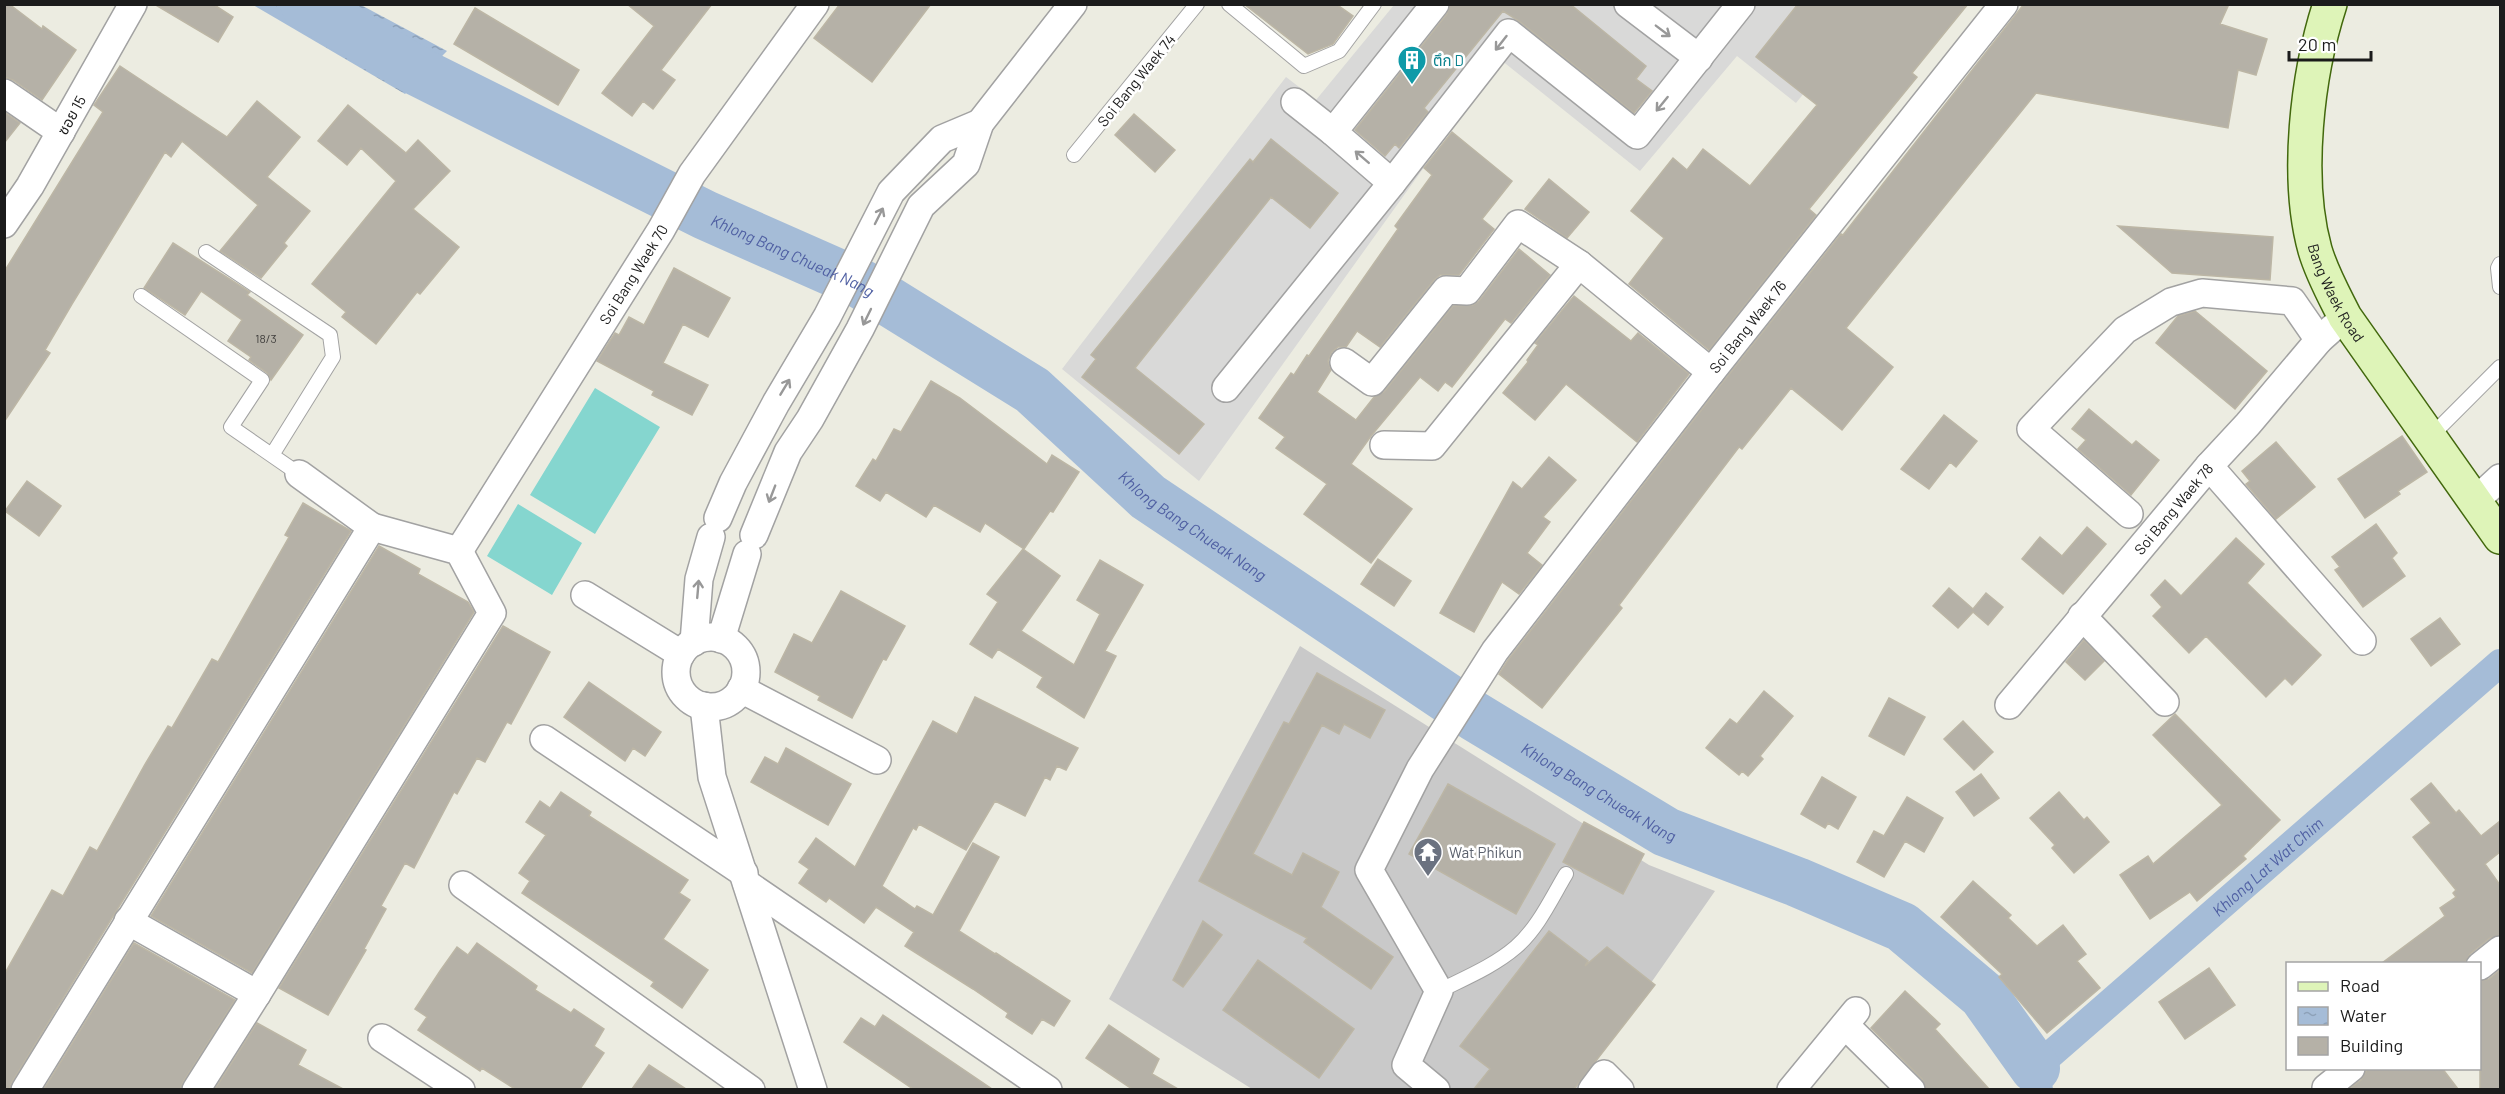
<svg xmlns="http://www.w3.org/2000/svg" width="2505" height="1094" font-family="Barlow,'Noto Sans Thai',sans-serif">
	<defs>
		<pattern id="water-ripples" width="26" height="14" patternUnits="userSpaceOnUse" patternTransform="scale(1.5)"><rect width="26" height="14" fill="#a5bcd7"/><path d="M2 4q2-2 4 0t4 0M15 11q2-2 4 0t4 0" fill="none" stroke="#8da1b8"/></pattern>
	</defs>
	<rect width="100%" height="100%" fill="#ecece1"/>
	<path fill="#d9d9d8" d="M1394 5H1875L1796 103 1737 56 1640 171 1501 60 1199 481 1062 369 1286 77 1316 100Z"/>
	<path fill="#c9c9c9" d="M1300 646 1649 865 1715 891 1577 1089H1252L1109 999Z"/>
	<path fill="#85d6cf" d="M595 388 660 427 595 534 530 495Z
		M518 504 582 543 552 595 487 556Z"/>
	<path fill="url(#water-ripples)" d="M253 5H361L447 51 405 94Z"/>
	<g fill="none" stroke-linecap="round" stroke-linejoin="round">
		<path stroke="#a5bcd7" stroke-width="28" id="s1" d="M2039 1090 2035 1068 2500 663"/>
		<path stroke="#a5bcd7" stroke-width="50" id="s2" d="M305 4 417 71 705 215 861 284 1032 390 1148 497 1474 716 1666 832 1797 882 1902 927 1983 995 2035 1068"/>
	</g>
	<path fill="#b5b1a7" stroke="#bcb6a5" stroke-width="1.5" d="M4 4H9L42 29 43 26 76 50 42 100 13 80 4 77Z
		M154 4H213L233 17 218 42Z
		M627 4H712L661 70 675 80 653 109 643 101 632 116 602 93 654 26Z
		M840 4H931L872 82 814 38Z
		M1244 4H1336L1353 16 1333 44 1308 54Z
		M1450 4H1570L1646 66 1636 79 1652 91 1634 113 1519 21 1503 11 1424 108 1428 112 1399 148 1395 144 1385 156 1355 130 1447 14Z
		M1798 4H1968L1912 73 1917 77 1809 209 1816 215 1709 350 1629 284 1664 238 1631 211 1673 158 1687 170 1703 149 1750 186 1817 105 1756 57Z
		M2024 4H2229L2220 24 2267 39 2256 75 2238 70 2228 128 2036 93 1846 328 1893 367 1842 430 1791 388 1742 449 1739 447 1619 605 1622 608 1542 708 1499 674 1508 660 1723 382 1841 234 1843 235Z
		M475 8 579 70 558 105 454 44Z
		M120 66 227 137 257 101 300 137 267 177 310 211 284 243 287 246 261 278 220 251 258 205 182 141 171 157 165 152 72 304 45 350 50 353 4 422V272L103 112 94 105Z
		M348 105 406 153 418 140 450 171 413 209 459 247 420 294 417 292 376 344 342 317 346 312 312 284 396 181 361 148 347 165 318 141Z
		M4 112 20 123 4 143Z
		M1134 114 1175 150 1155 172 1115 135Z
		M1452 132 1512 181 1482 219 1494 229 1459 275H1440L1434 280 1380 347 1357 331 1346 347H1338L1332 352 1328 361 1331 370 1317 392 1356 420 1374 397 1384 392 1453 306 1473 305 1479 301 1519 249 1550 275 1511 323 1505 319 1452 387 1445 382 1438 391 1420 377 1371 436 1351 464 1412 509 1371 563 1304 514 1327 484 1276 448 1285 437 1259 418 1291 373 1294 375 1307 355 1309 356 1398 229 1395 226 1432 175 1424 168Z
		M1271 139 1338 193 1310 228 1271 197 1135 368 1204 424 1179 454 1082 377 1096 359 1091 355 1250 159 1253 162Z
		M1549 179 1589 212 1567 238 1525 209Z
		M2118 226 2273 237 2270 280 2172 273Z
		M173 243 250 292 247 295 303 335 271 380 267 373 249 360 251 357 228 341 242 320 201 291 185 315 144 288Z
		M674 268 730 298 708 337 683 324 663 363 708 385 692 415 652 395 654 391 597 361 615 333 619 335 629 317 644 325Z
		M1574 296 1631 341 1638 333 1689 374 1637 442 1566 384 1535 420 1503 393 1528 362 1527 360 1538 345 1535 343Z
		M2195 311 2267 371 2235 409 2156 343 2178 316Z
		M931 381 960 398 1047 464 1052 455 1079 472 1053 512 1050 511 1024 549 985 523 980 532 934 505 926 517 886 492 880 501 856 486 873 459 876 461 894 429 901 432Z
		M2089 409 2132 445 2136 441 2159 460 2131 495 2078 449 2086 440 2072 429Z
		M1944 415 1977 441 1956 467 1950 462 1929 489 1901 469Z
		M2402 436 2427 472 2398 491 2400 494 2365 518 2338 479Z
		M2276 442 2315 487 2276 519 2246 484 2250 481 2242 471Z
		M1549 457 1576 480 1543 517 1550 522 1527 553 1542 565 1519 594 1502 582 1474 632 1440 613 1513 482 1522 489Z
		M27 481 61 506 39 536 5 511Z
		M303 503 351 531 115 913 12 1082 9 1089H4V975L52 890 63 896 90 847 97 851 144 766 168 726 172 728 212 659 218 662 289 537 285 535Z
		M2376 524 2397 553 2392 558 2405 576 2363 607 2335 570 2340 567 2332 557Z
		M2087 527 2106 544 2063 594 2022 559 2040 537 2062 556Z
		M2236 538 2264 564 2247 583 2321 655 2292 685 2285 678 2266 697 2206 636 2189 653 2153 616 2162 607 2151 595 2165 580 2181 596Z
		M379 546 420 569 418 574 468 602 474 612 252 973 151 916Z
		M1023 549 1060 576 1021 631 1074 665 1100 614 1077 600 1100 560 1143 585 1105 651 1116 656 1084 718 1037 687 1043 677 998 649 992 658 970 644 998 602 987 594Z
		M1378 559 1411 581 1394 606 1361 584Z
		M1949 588 1973 609 1986 593 2003 607 1988 625 1973 612 1958 628 1933 606Z
		M841 591 905 626 886 660 883 659 852 718 818 700 820 696 775 672 794 634 812 643Z
		M2440 618 2460 644 2431 666 2411 639Z
		M503 626 550 652 511 724 507 722 485 762 477 758 457 794 454 792 414 868 405 863 381 906 386 909 364 949 366 950 328 1015 279 988Z
		M2084 640 2104 661 2085 680 2066 662Z
		M1317 673 1385 710 1370 738 1344 724 1339 734 1322 725 1253 854 1292 875 1303 853 1339 872 1321 907 1393 957 1371 989 1304 942 1307 938 1199 881 1284 722 1289 724Z
		M589 682 661 732 645 756 633 748 625 761 564 717Z
		M1764 691 1793 716 1760 756 1763 759 1748 776 1742 771 1739 775 1706 748 1730 719 1737 724Z
		M975 697 1078 748 1066 770 1057 766 1050 780 1045 777 1025 816 995 801 966 850 919 824 916 830 913 828 882 886 915 909 917 906 933 915 973 843 999 857 959 931 995 954 996 953 1070 1001 1054 1026 1042 1019 1032 1034 1006 1017 1008 1013 973 989 905 946 914 932 876 907 864 923 829 898 826 902 799 883 809 869 799 862 816 838 855 867 933 721 957 734Z
		M1889 698 1925 717 1904 755 1869 736Z
		M2175 714 2280 820 2243 856 2246 859 2197 901 2190 892 2150 919 2120 875 2148 856 2153 864 2222 805 2153 735Z
		M1963 721 1993 752 1974 770 1944 739Z
		M786 748 851 784 828 825 751 782 765 757 778 764Z
		M1981 774 1999 798 1974 816 1956 792Z
		M1822 777 1856 797 1838 829 1828 823 1825 828 1801 814Z
		M2431 783 2456 813 2459 810 2481 836 2500 821V852L2485 864 2500 885V935L2490 938 2470 954 2465 963H2382L2445 916 2440 908 2456 897 2453 893 2456 890 2413 837 2431 823 2411 799Z
		M1448 784 1555 844 1516 914 1409 854Z
		M561 792 591 812 589 816 688 880 679 893 690 900 663 939 708 970 682 1008 651 986 654 982 522 893 530 881 519 873 546 835 526 822 540 801 550 808Z
		M2059 792 2084 820 2087 817 2109 842 2074 873 2052 848 2055 845 2030 818Z
		M1907 797 1943 818 1924 852 1905 841 1884 877 1857 862 1874 831 1884 836Z
		M1584 822 1644 854 1623 894 1563 862Z
		M1973 881 2011 915 2008 918 2037 946 2063 925 2086 954 2077 961 2100 988 2047 1033 1999 977 2002 974 1941 917Z
		M1203 921 1222 935 1183 987 1173 980Z
		M1549 931 1588 961 1585 966 1607 947 1655 985 1574 1089H1474L1490 1069 1460 1046Z
		M134 943 235 1000 183 1082 180 1089H44Z
		M477 943 537 986 535 990 571 1013 574 1009 604 1029 594 1046 604 1053 580 1089H515L482 1068 480 1071 418 1030 427 1017 415 1009 440 971 457 947 468 955Z
		M1258 960 1354 1029 1319 1078 1223 1010Z
		M2209 968 2235 1005 2185 1039 2159 1002Z
		M2500 970V1089H2480V981L2489 979Z
		M1905 991 1940 1024 1935 1029 1989 1089H1926L1922 1079 1871 1028Z
		M883 1015 992 1089H913L844 1042 861 1018 875 1027Z
		M257 1023 306 1050 298 1065 343 1089H215Z
		M1109 1025 1159 1059 1152 1074 1178 1089H1132L1086 1058Z
		M649 1065 686 1089H632Z
		M2368 1068H2442L2458 1089H2349L2361 1080Z"/>
	<g fill="none" stroke-linecap="round" stroke-linejoin="round">
		<g stroke="#a2a2a2" stroke-width="16">
			<path id="service" d="M1229 4 1304 66 1339 51 1374 4
				M1074 155 1197 4
				M206 252 330 335 333 357 272 455
				M2500 264 2498 268 2500 287
				M141 296 262 380 231 427 299 474
				M2429 438 2500 367
				M1439 991C1465 978 1494 966 1516 947 1538 928 1551 899 1566 874"/>
		</g>
		<g stroke="#a2a2a2" stroke-width="30">
			<g id="minor">
				<path d="M1435 4 1333 132 1392 183 1509 33 1637 135 1741 4"/>
				<path d="M1628 4 1699 58"/>
				<path d="M4 93 61 132"/>
				<path d="M1295 102 1333 132"/>
				<path d="M4 224 30 186 133 4"/>
				<path d="M1344 362 1372 382 1446 290 1467 291 1518 224 1579 264 1711 372"/>
				<path d="M1226 388 1392 183"/>
				<path d="M1384 445 1432 446 1579 264"/>
				<path d="M2209 466 2362 641"/>
				<path d="M299 474 372 527"/>
				<path d="M2475 501 2500 478"/>
				<path d="M2129 514 2031 429 2125 330 2171 302 2202 293 2292 301 2319 340"/>
				<path d="M718 518 733 483 776 403 827 317 891 192 942 139 980 123"/>
				<path d="M754 535 788 452 810 419 860 329 921 206 966 164 980 123 1073 4"/>
				<path id="s3" d="M459 551 661 230 692 174 815 4"/>
				<path d="M585 595 681 654"/>
				<path d="M2082 616 2165 702"/>
				<circle cx="711" cy="672" r="35"/>
				<path d="M721 639 747 554"/>
				<path d="M694 642 699 579 711 537"/>
				<path d="M741 689 877 760"/>
				<path id="s4" d="M2009 705 2209 466 2248 424 2319 340 2345 317"/>
				<path d="M704 706 712 777 813 1090"/>
				<path d="M544 739 744 873"/>
				<path d="M747 884 1048 1090"/>
				<path d="M463 885 751 1090"/>
				<path d="M128 921 257 994"/>
				<path d="M2480 966 2500 950"/>
				<path d="M1845 1025 1911 1090"/>
				<path d="M382 1038 461 1090"/>
				<path d="M2326 1088 2351 1068"/>
				<path d="M25 1090 372 527 459 551 492 613 257 994 196 1090"/>
				<path id="s5" d="M1436 1090 1406 1065 1439 991 1369 870 1420 769 1495 651 1711 372 2004 4"/>
				<path d="M1592 1090 1604 1074 1620 1090"/>
				<path d="M1791 1090 1856 1011"/>
			</g>
		</g>
		<g stroke="#42680d" stroke-width="36">
			<g id="secondary">
				<path id="s6" d="M2330 4C2307 75 2295 178 2315 250 2322 274 2334 295 2345 317L2500 537"/>
			</g>
		</g>
		<use href="#service" stroke="#fff" stroke-width="14"/>
		<use href="#minor" stroke="#fff" stroke-width="27"/>
		<use href="#secondary" stroke="#def4b8" stroke-width="33"/>
	</g>
	<defs><path id="oneway-shaft" d="M-6 0H5M1.5-3L5.5 0L1.5 3" fill="none" stroke-width="1.6" stroke-linecap="round" stroke-linejoin="round" transform="scale(1.5)"/></defs>
	<g stroke="#989898">
		<use href="#oneway-shaft" transform="translate(1663 31) rotate(37)"/>
		<use href="#oneway-shaft" transform="translate(1501 43) rotate(128)"/>
		<use href="#oneway-shaft" transform="translate(1662 104) rotate(129)"/>
		<use href="#oneway-shaft" transform="translate(1362 157) rotate(-139)"/>
		<use href="#oneway-shaft" transform="translate(879 216) rotate(-63)"/>
		<use href="#oneway-shaft" transform="translate(867 317) rotate(116)"/>
		<use href="#oneway-shaft" transform="translate(785 387) rotate(-59)"/>
		<use href="#oneway-shaft" transform="translate(772 494) rotate(111)"/>
		<use href="#oneway-shaft" transform="translate(698 589) rotate(-85)"/>
	</g>
	<defs>
		<g id="building-pin" transform="scale(1.5)"><path d="M0 17L-7.5 6A9.5 9.5 0 1 1 7.5 6Z" fill="#0f9aa8" stroke="#fff"/><path d="M-4-6H4V6H1V3H-1V6H-4ZM-2.5-4.3h1.7v1.8h-1.7ZM.8-4.3h1.7v1.8H.8ZM-2.5-1h1.7V.8h-1.7ZM.8-1h1.7V.8H.8Z" fill="#fff"/></g>
		<g id="temple-pin" transform="scale(1.5)"><path d="M0 17L-7.5 6A9.5 9.5 0 1 1 7.5 6Z" fill="#6b7280" stroke="#fff"/><path d="M0-6L5-2H3V0L6.5 2.5H4V6H1.5V3h-3V6H-4V2.5H-6.5L-3 0V-2H-5Z" fill="#fff"/></g>
	</defs>
	<g fill-rule="evenodd">
		<use href="#building-pin" x="1412" y="60"/>
		<use href="#temple-pin" x="1428" y="852"/>
	</g>
	<g text-anchor="middle" dominant-baseline="central" stroke-width="5" stroke-linejoin="round" paint-order="stroke">
		<g font-size="12" fill="#42403e">
			<text x="266" y="338">18/3</text>
		</g>
		<g font-size="15" fill="#0d838f" stroke="#fff" text-anchor="start">
			<text x="1433" y="60">ตึก D</text>
		</g>
		<g font-size="15" fill="#1b1b1b" stroke="#fff">
			<text transform="translate(1136 80) rotate(-51)">Soi Bang Waek 74</text>
			<text transform="translate(71 115) rotate(-61)">ซอย 15</text>
			<text stroke="none"><textPath href="#s3" startOffset="327">Soi Bang Waek 70</textPath></text>
			<text stroke="none"><textPath href="#s6" startOffset="297">Bang Waek Road</textPath></text>
			<text stroke="none"><textPath href="#s5" startOffset="924">Soi Bang Waek 76</textPath></text>
			<text stroke="none"><textPath href="#s4" startOffset="256">Soi Bang Waek 78</textPath></text>
		</g>
		<g font-size="15" fill="#5b616d" stroke="#fff" text-anchor="start">
			<text x="1449" y="852">Wat Phikun</text>
		</g>
		<g font-size="16" font-style="italic" fill="#5060a3" stroke="#fff">
			<text stroke="none"><textPath href="#s2" startOffset="549">Khlong Bang Chueak Nang</textPath></text>
			<text stroke="none"><textPath href="#s2" startOffset="1035">Khlong Bang Chueak Nang</textPath></text>
			<text stroke="none"><textPath href="#s2" startOffset="1521">Khlong Bang Chueak Nang</textPath></text>
			<text stroke="none"><textPath href="#s1" startOffset="330">Khlong Lat Wat Chim</textPath></text>
		</g>
	</g>
	<rect width="2505" height="1094" fill="none" stroke="#1b1b1b" stroke-width="12"/>
	<rect x="2286" y="962" width="195" height="108" fill="#ffffff" stroke="#a4a4a4" stroke-width="1.5"/>
	<rect x="2298" y="982" width="30" height="9" fill="#def4b8" stroke="#a4a4a4" stroke-width="1.5"/>
	<text x="2340" y="992" font-size="18" fill="#1b1b1b">Road</text>
	<rect x="2298" y="1007" width="30" height="18" fill="url(#water-ripples)" stroke="#a4a4a4" stroke-width="1.5"/>
	<text x="2340" y="1022" font-size="18" fill="#1b1b1b">Water</text>
	<rect x="2298" y="1037" width="30" height="18" fill="#b5b1a7" stroke="#a4a4a4" stroke-width="1.5"/>
	<text x="2340" y="1052" font-size="18" fill="#1b1b1b">Building</text>
	<path d="M2289 51v9h82v-9" fill="none" stroke="#1b1b1b" stroke-width="3"/>
	<text x="2298" y="51" font-size="18" fill="#1b1b1b" stroke="#ffffff" stroke-width="4.5" paint-order="stroke">20 m</text>
</svg>
